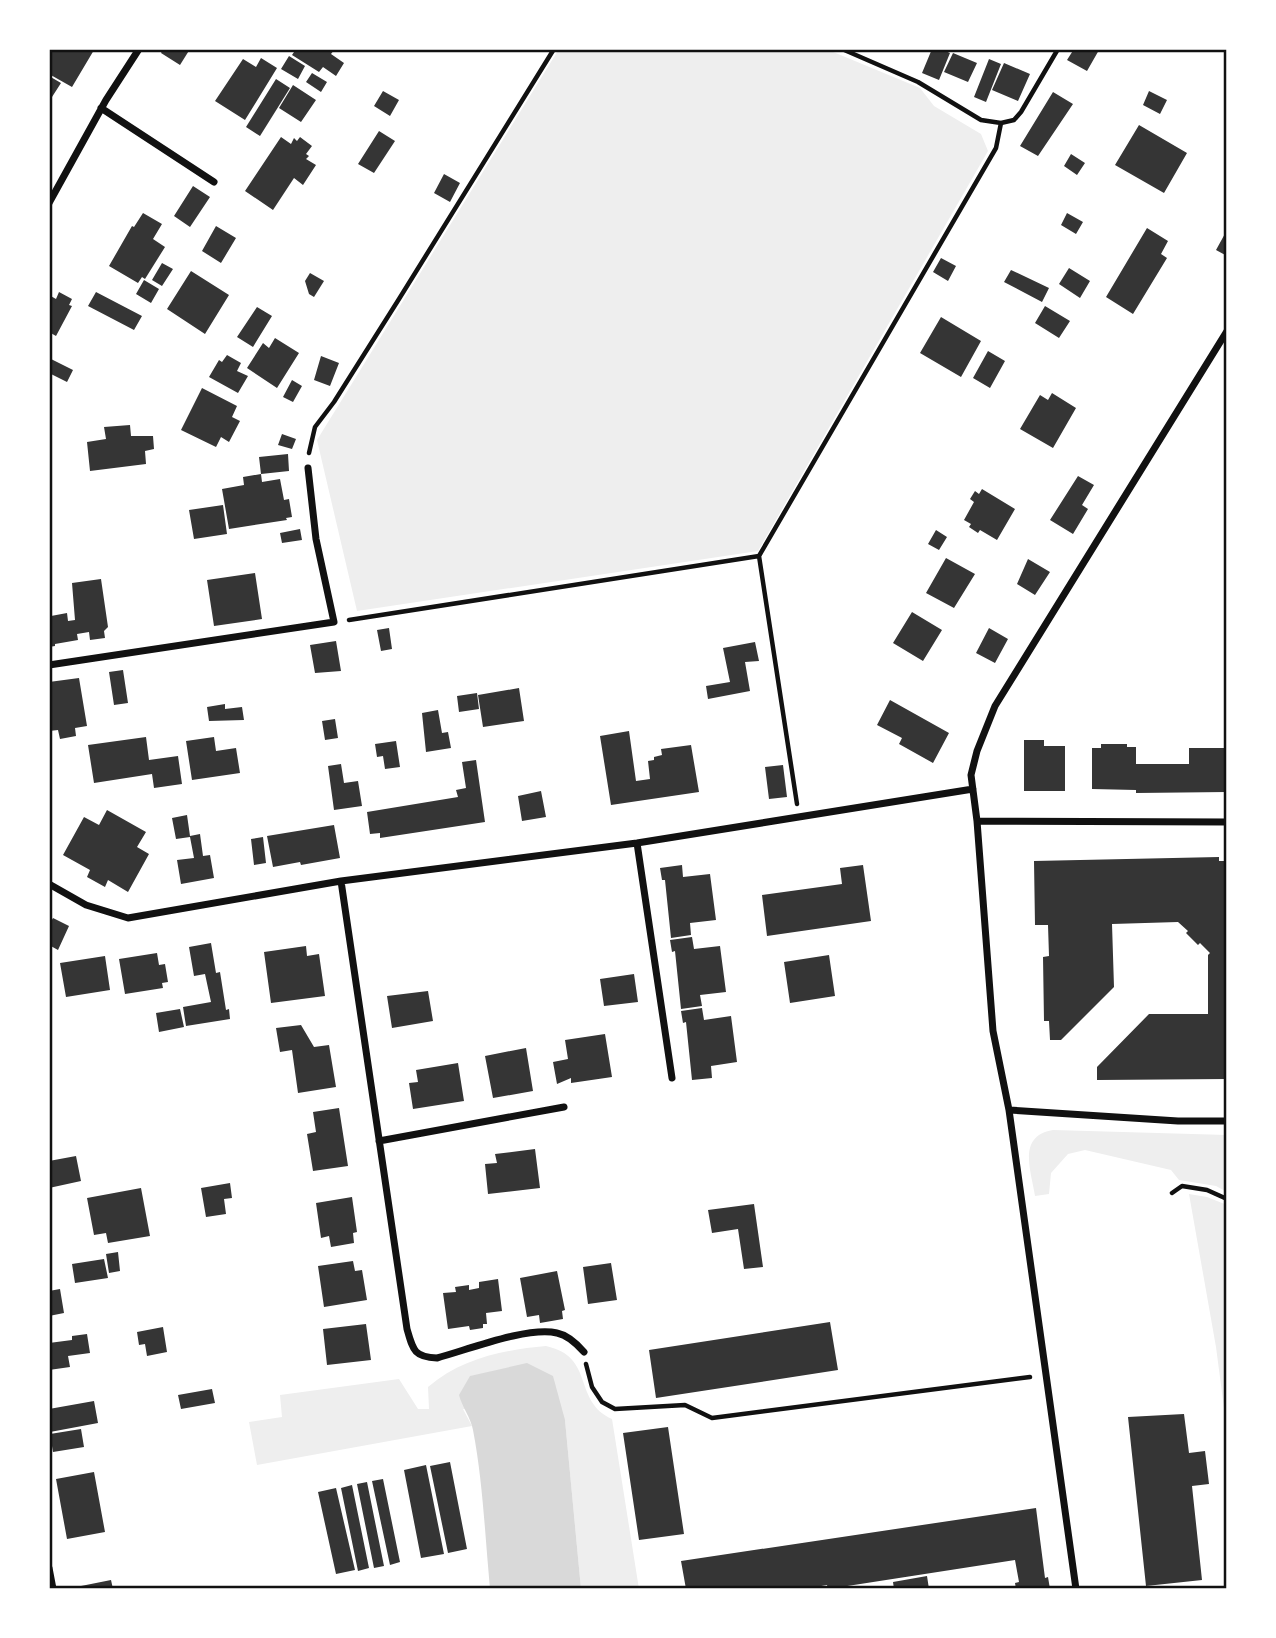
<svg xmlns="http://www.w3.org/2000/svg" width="1276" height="1638" font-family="'PT Sans',sans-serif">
	<rect width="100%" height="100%" fill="#fff"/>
	<path fill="#eee" d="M559 49H826L920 88 934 106 981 134 988 151 758 551 357 611 317 440Z
		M1053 1130 1227 1135V1192L1216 1186 1179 1180 1171 1170 1085 1150 1068 1154 1051 1173 1049 1194 1035 1196C1031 1170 1017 1136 1053 1130Z
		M1189 1194 1207 1197 1227 1205V1431L1216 1347Z
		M546 1346C596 1357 572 1401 612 1419L639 1589H581L565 1420 463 1409 472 1426 257 1465 249 1422 282 1417 280 1395 399 1379 418 1409H429L428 1387C462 1358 503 1350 546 1346Z"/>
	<path fill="#d9d9d9" d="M527 1363 553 1376 565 1420 581 1589H490C485 1536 483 1482 473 1430 471 1418 462 1407 459 1395L470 1376Z"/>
	<path fill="#353535" d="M49 49 94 50 72 87 49 74Z
		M163 49H190L180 65 161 53Z
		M296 49H332L334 50 331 54 344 63 336 76 323 67 319 72 292 55Z
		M932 49H941L950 53 939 80 922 73Z
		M1074 49 1099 50 1087 71 1067 60Z
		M953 53 977 63 968 82 944 72Z
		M289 56 305 66 298 79 281 69Z
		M261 58 277 68 245 120 215 101 243 59 256 67Z
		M989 59 1001 64 986 102 974 97Z
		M1004 63 1030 74 1018 101 992 90Z
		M312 73 327 82 321 92 306 82Z
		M49 76 61 83 52 97 49 95Z
		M276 79 290 88 260 136 246 127Z
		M293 85 316 100 301 122 279 108Z
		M383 91 399 100 390 116 374 106Z
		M1149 91 1167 100 1160 114 1143 105Z
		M1053 92 1073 104 1038 156 1020 146Z
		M1139 125 1187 153 1164 193 1115 165Z
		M379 131 395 141 374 173 358 164Z
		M281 137 291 144 294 138 297 141 300 137 312 146 306 154 309 156 306 159 316 165 303 185 294 178 273 210 245 191Z
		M1071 154 1085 163 1077 175 1064 166Z
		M444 174 460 183 450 202 434 193Z
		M193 186 210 197 190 227 174 216Z
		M143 213 162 224 153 239 165 247 145 279 142 277 138 283 109 266 132 226 134 227Z
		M1067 213 1083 222 1076 234 1061 225Z
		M216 226 236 238 221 263 202 251Z
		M1147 228 1168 241 1161 254 1167 258 1133 314 1106 297Z
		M1227 230V256L1216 250Z
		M941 258 956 266 948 281 933 272Z
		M162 263 173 269 162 286 152 280Z
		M1069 268 1090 281 1080 298 1059 284Z
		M1011 270 1049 288 1042 302 1004 282Z
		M191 271 229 295 205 334 167 309Z
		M310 273 324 281 314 297 309 294 305 281Z
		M144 280 159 289 151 303 136 294Z
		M59 292 72 299 69 305 72 306 56 336 49 332V295L56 299Z
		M96 292 142 316 134 330 88 306Z
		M1045 306 1070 321 1059 338 1035 323Z
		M257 307 272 316 253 347 237 337Z
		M941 317 981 341 961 377 920 353Z
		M275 338 299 353 277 388 247 368 263 343 269 348Z
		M988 351 1005 361 990 388 973 378Z
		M227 355 241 363 237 371 248 376 238 393 209 377 219 360 222 362Z
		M321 356 339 363 330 386 314 380Z
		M49 358 73 370 67 382 49 373Z
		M292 380 302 386 293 402 283 397Z
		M202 388 237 406 232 417 240 421 229 442 221 437 216 447 181 430Z
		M1052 393 1076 408 1053 448 1020 429 1040 395 1048 400Z
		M130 425 131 436H153L154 449 145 451 146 464 90 471 87 442 106 439 104 427Z
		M282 434 296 439 292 449 278 445Z
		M288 454 289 471 261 474 259 457Z
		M261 474 262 482 280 479 284 500 289 499 292 517 286 518 287 520 229 529 222 489 244 485 243 477Z
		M1078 476 1094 485 1082 505 1088 509 1073 534 1050 520Z
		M982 489 1015 509 997 540 980 530 978 533 969 527 971 524 964 520 974 502 970 499 975 491 979 494Z
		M223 505 227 534 194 539 189 510Z
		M300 529 302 540 282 543 280 533Z
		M936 530 947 537 939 550 928 544Z
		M946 558 975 574 954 608 926 593Z
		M1028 559 1050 572 1035 595 1017 584Z
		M255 573 262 619 214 626 207 580Z
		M101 579 108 627 104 631 105 638 90 640 89 632 77 634 78 640 55 644V646L49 647V620H52L51 616 67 613 68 621 75 620 72 583Z
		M912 612 942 630 923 661 893 643Z
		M389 628 392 649 381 651 377 630Z
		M989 628 1008 639 995 663 976 653Z
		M336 641 341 671 315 673 310 645Z
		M755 642 759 661 745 662 750 691 708 699 706 686 730 682 723 648Z
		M123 670 128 703 114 705 109 672Z
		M79 678 87 726 75 728 76 736 60 739 58 730 49 731V682Z
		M519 688 524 721 483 727 478 695Z
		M477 693 479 709 459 712 457 696Z
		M890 700 949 733 933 763 899 744 902 738 877 725Z
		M225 704V709L242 707 244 720 209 721 207 707Z
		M438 710 442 733 448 732 451 748 426 752 422 713Z
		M335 719 338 738 325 740 322 721Z
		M629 731 636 781 650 779 648 761 654 760V757L662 755 661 749 691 745 699 792 611 805 600 736Z
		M146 737 149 760 178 756 182 784 154 788 152 774 94 783 88 745Z
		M214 737 216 751 236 748 240 773 192 780 186 741Z
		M1024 740H1044V746H1065V791H1024Z
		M396 741 400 767 385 769 383 756 377 757 375 744Z
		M1101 744H1127V747H1136V764H1189V748H1227V792L1136 793V790L1092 789V748H1101Z
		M476 760 485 822 380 838V833L370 834 367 812 458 797 456 790 466 788 462 762Z
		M341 764 344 783 358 781 362 806 334 810 328 766Z
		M783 765 787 797 769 799 765 767Z
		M541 791 546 817 522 821 518 796Z
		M107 810 146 832 137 847 149 854 128 892 108 880 105 887 87 877 90 870 63 855 84 817 99 825Z
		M187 815 190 836 200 834 203 856 210 855 214 878 181 884 177 860 194 858 190 837 176 839 172 818Z
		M334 825 340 858 301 865 300 862 273 867 267 836Z
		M263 837 266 863 254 865 251 839Z
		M1219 857V861H1227V1079L1097 1080V1067L1149 1014H1208V955L1210 953 1200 943 1198 945 1186 933 1188 931 1178 922 1112 924 1114 987 1061 1040H1050L1049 1021H1044L1043 957 1049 956 1048 925H1035L1034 861Z
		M682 865 683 877 710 874 716 920 690 923 691 935 671 938 665 880H662L660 868Z
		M863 865 871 921 767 936 762 895 842 884 840 868Z
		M53 918 69 926 58 950 49 945V925Z
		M692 937 694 949 720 946 726 992 700 995 702 1006 681 1009 675 951 672 952 670 940Z
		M211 943 216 973 220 972 226 1010 229 1009 230 1019 186 1026 183 1007 211 1002 205 974 194 976 189 947Z
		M306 946 307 956 319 954 325 996 271 1003 264 952Z
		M157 953 159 965 165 964 168 982 162 983 163 988 125 994 119 959Z
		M829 955 835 996 790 1003 784 962Z
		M105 956 110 990 66 997 60 963Z
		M634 974 638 1002 604 1006 600 979Z
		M428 991 433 1021 392 1028 387 996Z
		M702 1008 704 1020 731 1016 737 1062 711 1066 712 1078 692 1080 686 1022 683 1023 681 1011Z
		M180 1009 184 1027 159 1032 156 1013Z
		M301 1025 314 1047 329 1045 336 1087 298 1093 292 1050 280 1052 276 1028Z
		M605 1034 612 1077 571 1083V1078L557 1084 553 1062 568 1059 565 1040Z
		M526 1048 533 1091 493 1098 485 1056Z
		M458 1063 464 1101 413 1109 409 1083 418 1082 416 1070Z
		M339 1108 348 1166 313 1171 307 1134 316 1132 313 1112Z
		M535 1149 540 1188 488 1194 485 1164 497 1163 495 1154Z
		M76 1156 81 1181 49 1188V1161Z
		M230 1183 232 1198 224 1199 226 1214 206 1217 201 1188Z
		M141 1188 150 1236 108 1243 106 1233 94 1235 87 1198Z
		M352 1197 357 1232 353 1233 354 1243 331 1247 329 1236 321 1238 316 1203Z
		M754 1204 763 1267 744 1269 738 1229 712 1233 708 1210Z
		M118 1252 120 1271 109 1273 106 1254Z
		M104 1259 108 1278 75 1283 72 1264Z
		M353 1261 355 1271 362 1270 367 1300 324 1307 318 1266Z
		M611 1263 617 1300 588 1304 583 1267Z
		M557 1271 565 1310 562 1311 563 1319 540 1323 539 1315 527 1317 520 1278Z
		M498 1279 502 1311 486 1313 487 1324H483V1328L470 1330 469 1326 448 1329 443 1293 456 1292 455 1287 469 1285V1290L479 1288V1282Z
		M60 1289 64 1313 49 1316V1291Z
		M830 1322 838 1370 656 1398 649 1350Z
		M366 1324 371 1360 327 1365 323 1329Z
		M163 1327 167 1352 147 1356 145 1344 139 1345 137 1332Z
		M87 1334 90 1353 68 1356 70 1367 49 1370V1343L72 1340V1336Z
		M212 1389 215 1403 181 1409 178 1395Z
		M94 1401 98 1423 50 1432 49 1409Z
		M1184 1414 1189 1453 1205 1451 1209 1484 1192 1486 1202 1580 1146 1586 1128 1417Z
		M668 1427 684 1534 639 1540 623 1433Z
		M81 1429 84 1447 53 1452 50 1434Z
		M450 1462 467 1549 448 1553 430 1466Z
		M426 1465 444 1554 421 1558 404 1470Z
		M94 1472 105 1532 67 1539 56 1479Z
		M383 1479 400 1562 390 1565 372 1481Z
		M367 1482 384 1566 374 1568 357 1484Z
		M352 1485 369 1568 358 1571 341 1488Z
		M336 1488 355 1570 336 1574 318 1492Z
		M1036 1508 1045 1578 1048 1577 1050 1589H1016L1015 1583 1019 1582 1015 1560 828 1589 827 1585 804 1589H686L681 1561Z
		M927 1576 929 1589H894L893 1582Z
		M111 1580 113 1589H71V1588Z"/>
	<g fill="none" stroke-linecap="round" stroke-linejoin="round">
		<path stroke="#111" stroke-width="4.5" d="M842 49 918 82 981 120 1001 123 1014 120 1021 112 1058 49
			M309 453 315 427 334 402 399 299 554 49
			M349 620 759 556
			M797 804 759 556 996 148 1001 123
			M1172 1193 1182 1186 1207 1190 1227 1199
			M586 1364 592 1387 602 1402 615 1409 685 1405 712 1418 1030 1377"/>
		<path stroke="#111" stroke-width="7" d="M101 108 214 182
			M49 203 106 100 139 49
			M49 665 334 622 316 539 308 468
			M977 821 1227 822
			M637 843 672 1078
			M341 881 407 1329C413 1350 414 1357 437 1358 467 1350 528 1326 557 1333 567 1335 577 1344 584 1352
			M49 884 86 905 128 918 341 881 637 843 973 789
			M1009 1110 1178 1121H1227
			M379 1141 564 1107
			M49 1568 53 1589
			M1076 1589 1009 1110 993 1031 977 821 971 775 977 751 995 706 1227 331"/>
	</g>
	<rect width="1276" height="1638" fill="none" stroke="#ffffff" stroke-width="102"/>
	<rect x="51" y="51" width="1174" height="1536" fill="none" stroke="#111" stroke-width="2.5"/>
</svg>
